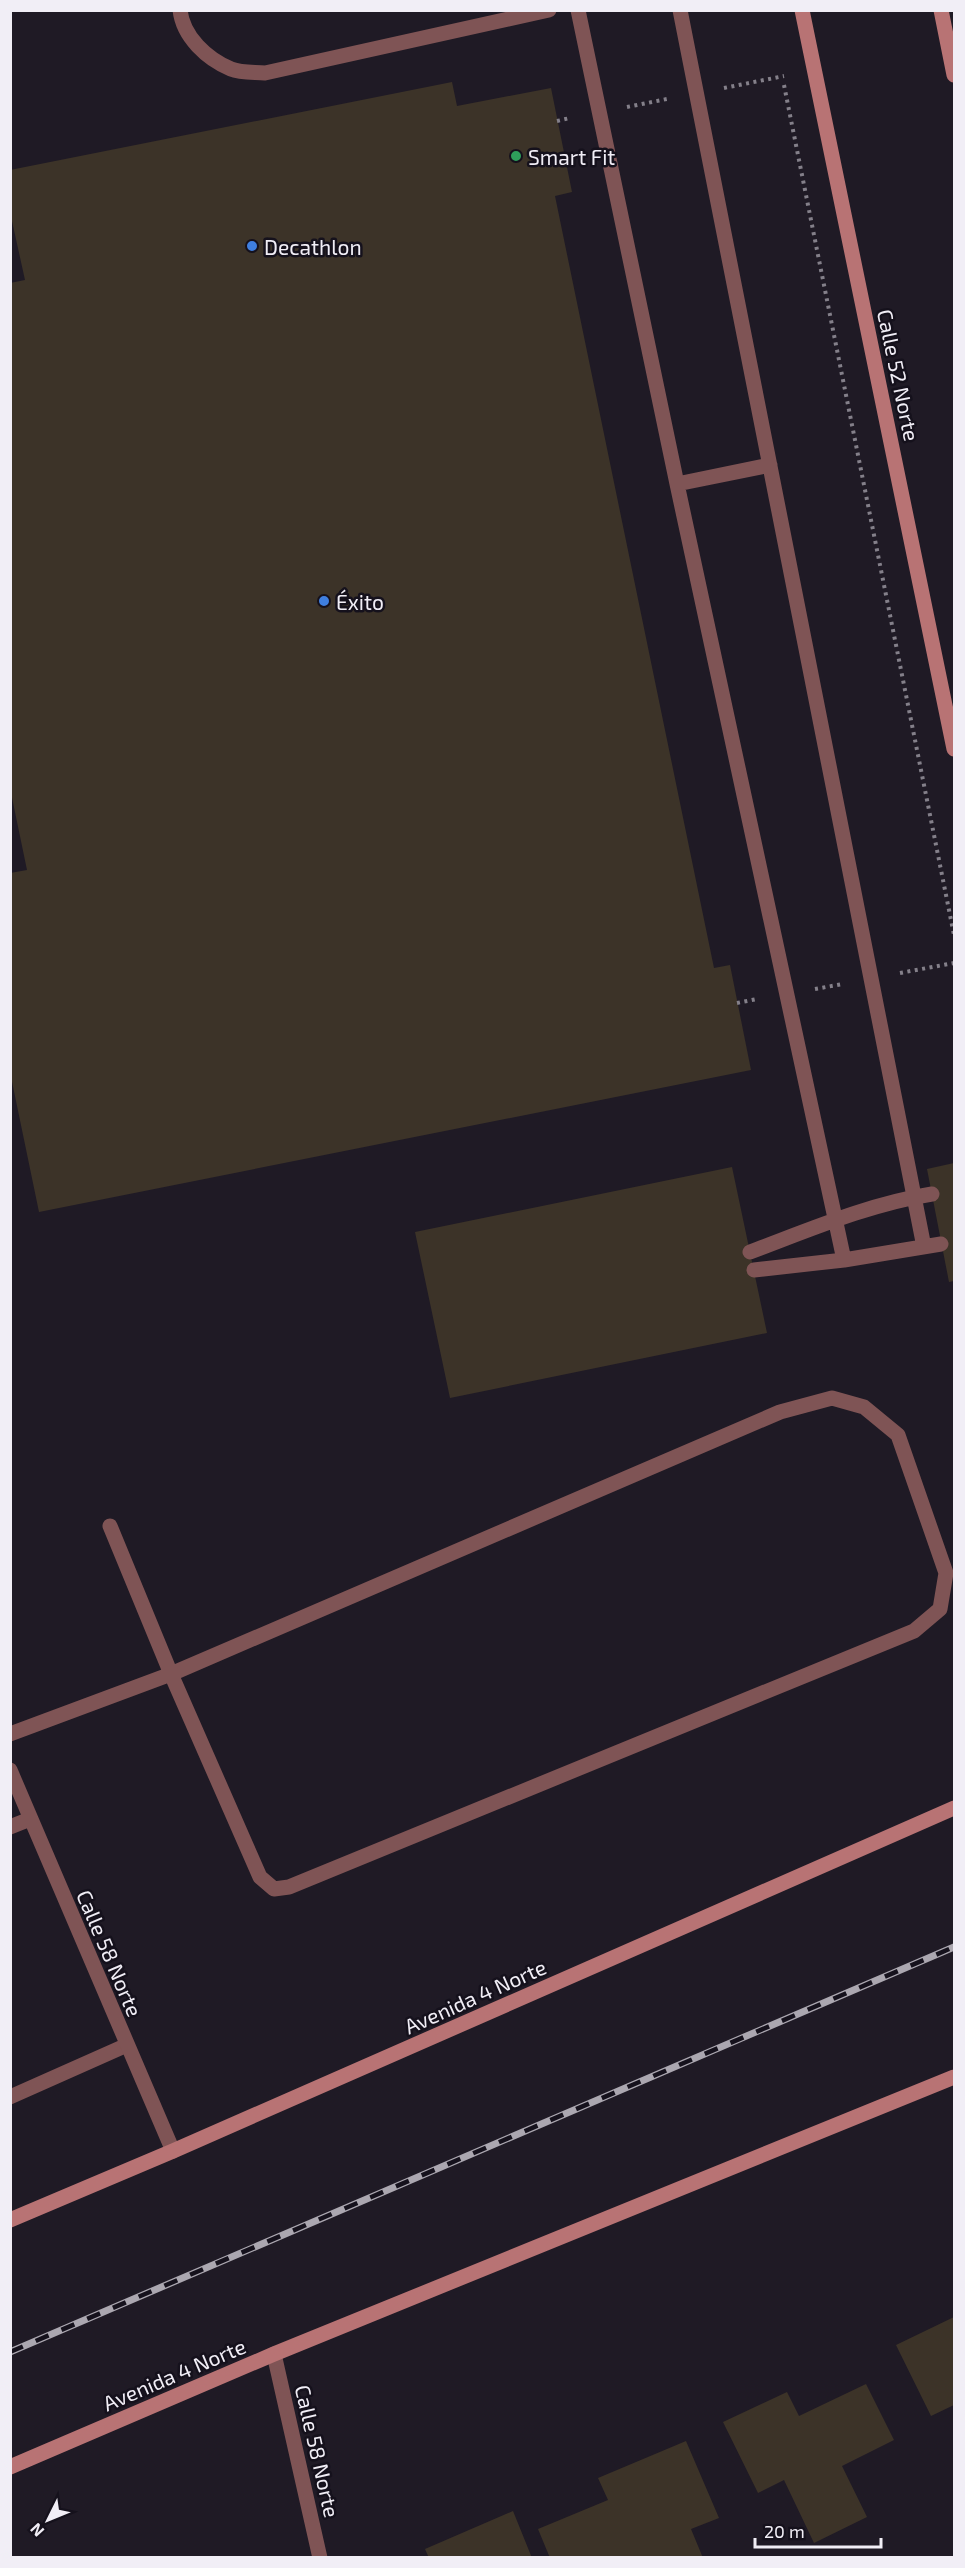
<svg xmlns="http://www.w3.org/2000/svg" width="965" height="2568" font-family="'Exo 2',sans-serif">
	<rect width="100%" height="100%" fill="#1f1a25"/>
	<path fill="#3c3328" d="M452 82 457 106 551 88 572 192 555 196 714 968 730 965 751 1070 39 1212 10 1072V873L27 870 10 788V283L25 280 10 212V170Z
		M954 1163V1281L949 1282 927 1169Z
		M732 1167 767 1333 450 1398 415 1232Z
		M954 2317V2405L931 2416 896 2345Z
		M866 2384 894 2440 842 2466 867 2517 814 2543 784 2480 758 2493 723 2422 787 2392 799 2416Z
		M686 2441 719 2518 691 2529 703 2558H550L538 2529 608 2500 598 2478Z
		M513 2511 532 2558H429L425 2549Z"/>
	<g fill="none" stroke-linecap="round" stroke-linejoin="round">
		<path stroke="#84808a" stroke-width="4" stroke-dasharray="3 4.5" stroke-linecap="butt" d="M784 85 954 935
			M724 88 784 76
			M627 107 667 99
			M557 121 570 118
			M900 973 954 963
			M815 989 843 984
			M737 1003 757 999"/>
		<path stroke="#7f5455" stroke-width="15" d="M180 10C183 37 207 59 231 69 241 73 254 72 265 73L549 10
			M578 10 677 484 844 1260
			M680 10 924 1247
			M677 484 770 465
			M750 1252C809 1230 869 1204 932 1194
			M754 1270 844 1260 941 1244
			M10 1734 171 1674 780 1412 832 1398 864 1407 898 1435 946 1573 940 1609 914 1631 289 1887 274 1889 260 1877 171 1674 110 1526
			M10 2097 127 2045"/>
		<path stroke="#7f5455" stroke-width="15" d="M10 1770 173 2151
			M10 1827 30 1819
			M274 2354 320 2558"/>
		<path stroke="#b87374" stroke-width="15" d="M802 10 954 749
			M941 10 954 75
			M10 2220 173 2151 954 1808
			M10 2467 274 2354 954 2077"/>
		<g stroke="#aba7b0" stroke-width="7">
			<path id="rail" d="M10 2352 954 1947"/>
		</g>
		<use href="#rail" stroke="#15111c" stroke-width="4.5" stroke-dasharray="14" stroke-linecap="butt"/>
	</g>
	<circle fill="#2e9e5b" stroke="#15111c" stroke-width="2" cx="516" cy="156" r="6"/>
	<g fill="#3f7fe0" stroke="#15111c" stroke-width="2">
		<circle cx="252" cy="246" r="6"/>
		<circle cx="324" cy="601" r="6"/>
	</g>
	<g text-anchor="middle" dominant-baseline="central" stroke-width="5" stroke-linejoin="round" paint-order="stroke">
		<g font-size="21" fill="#f1eef6" stroke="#15111c" text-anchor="start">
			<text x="528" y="156">Smart Fit</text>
			<text x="264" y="246">Decathlon</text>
			<text x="336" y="601">Éxito</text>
		</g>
		<g font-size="21" fill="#f1eef6" stroke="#15111c">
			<text transform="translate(899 375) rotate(78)">Calle 52 Norte</text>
			<text transform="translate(110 1953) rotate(67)">Calle 58 Norte</text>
			<text transform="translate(475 1996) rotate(-24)">Avenida 4 Norte</text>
			<text transform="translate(174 2374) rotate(-23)">Avenida 4 Norte</text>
			<text transform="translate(318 2451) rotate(77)">Calle 58 Norte</text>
		</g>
	</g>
	<rect width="965" height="2568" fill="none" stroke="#f1eef6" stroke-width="24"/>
	<g transform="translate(48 2520) rotate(227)" stroke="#15111c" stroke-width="4.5" paint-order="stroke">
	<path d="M0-4.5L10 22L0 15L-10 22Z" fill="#f1eef6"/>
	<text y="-9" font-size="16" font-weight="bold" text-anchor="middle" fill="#f1eef6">N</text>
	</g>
	<path d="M755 2538v9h126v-9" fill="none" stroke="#f1eef6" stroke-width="3"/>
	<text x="764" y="2538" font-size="18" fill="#f1eef6" stroke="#15111c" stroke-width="4.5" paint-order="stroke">20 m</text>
</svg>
